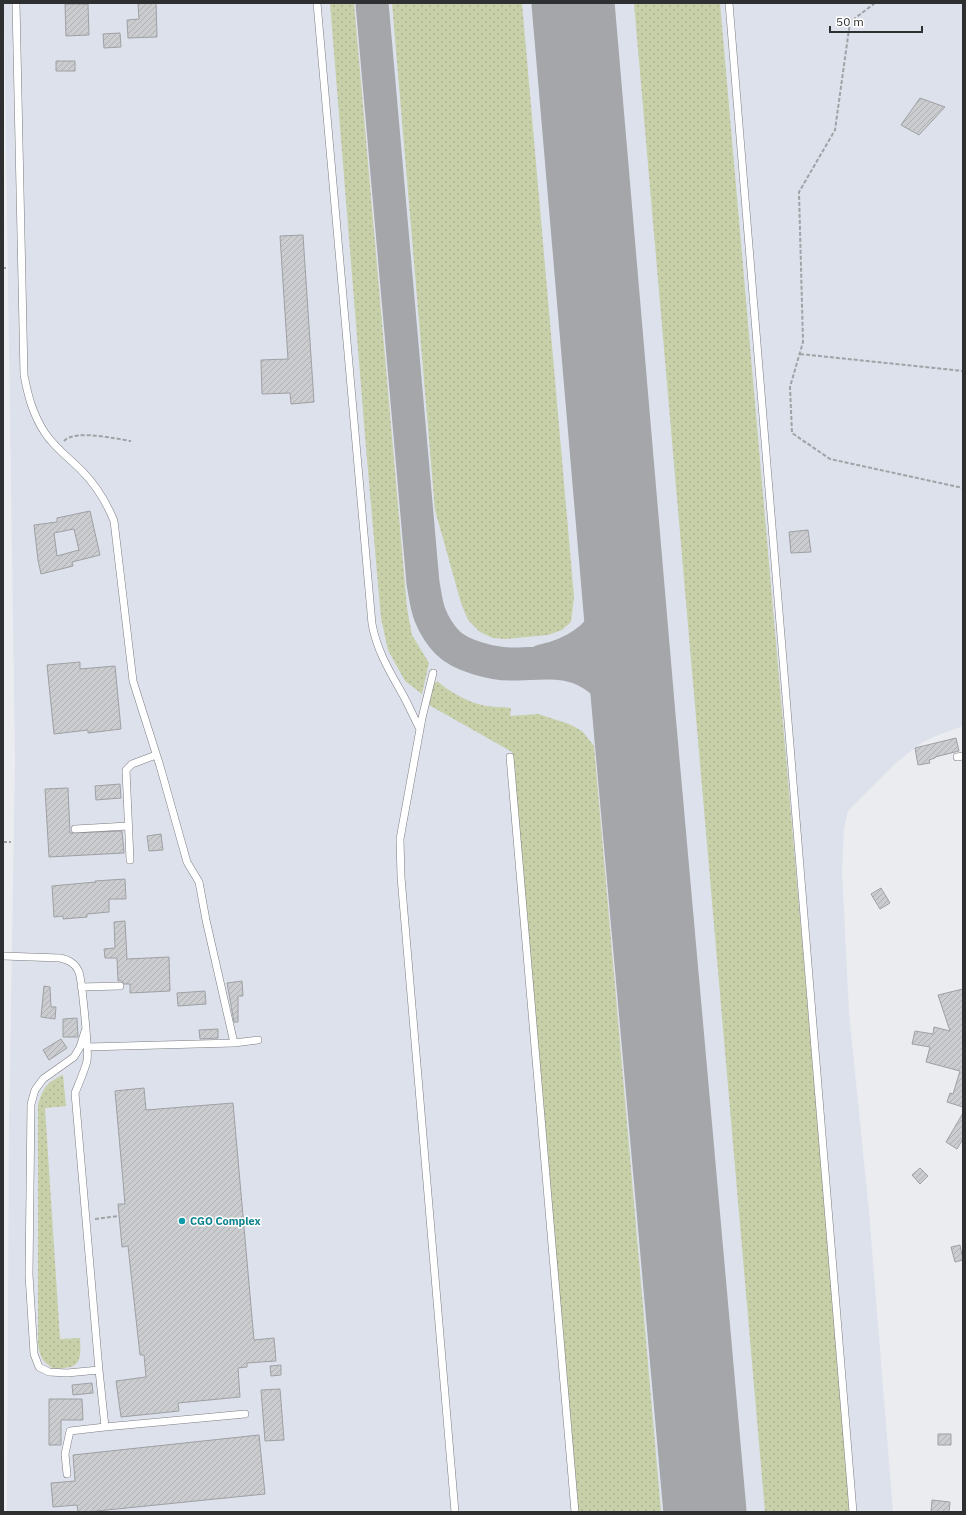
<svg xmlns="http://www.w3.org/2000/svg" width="966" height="1515" font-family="'IBM Plex Sans',sans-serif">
	<defs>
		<pattern id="green-dots" width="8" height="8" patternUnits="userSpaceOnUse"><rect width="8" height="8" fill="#c7d0a8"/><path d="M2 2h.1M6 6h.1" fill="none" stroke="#abb391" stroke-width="1.8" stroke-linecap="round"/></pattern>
		<pattern id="building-hatch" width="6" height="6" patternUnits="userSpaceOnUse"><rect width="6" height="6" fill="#cacccf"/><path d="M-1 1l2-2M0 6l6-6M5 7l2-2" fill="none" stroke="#aeb0b2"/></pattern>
	</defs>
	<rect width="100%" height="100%" fill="#eaecf0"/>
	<path fill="#dce1ec" d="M4 3H963V726L938 735 923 742 898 761 848 811 844 828 842 871 849 1013 869 1212 893 1512H7L9 1122 15 761Z"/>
	<path fill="url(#green-dots)" d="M330 3H354L407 608 412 635 429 663 422 694 405 681 388 650 381 618 366 448Z
		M392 3H522L574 597 571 622 562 630 548 635 506 639 493 638 480 632 468 620 461 603 435 510Z
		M634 3H720L852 1512H765Z
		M437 681C450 692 469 703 486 706 494 707 503 707 511 708L510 716 538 714 569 724 582 731 594 746 661 1512H576L512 752 429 705 434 684Z
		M63 1075 66 1106 45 1108 60 1339 80 1338C81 1362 81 1368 54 1369 43 1362 40 1358 38 1344V1105C43 1088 47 1082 63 1075Z"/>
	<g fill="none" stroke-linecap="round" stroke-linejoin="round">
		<path stroke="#a4a6a9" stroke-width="33" d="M372 3 423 583C425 593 426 605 430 615 434 625 441 636 448 643 461 656 493 664 511 664 534 664 555 660 577 667 602 676 618 697 634 716
			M542 661C571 655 599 639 612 610 617 598 619 584 622 571"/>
		<path stroke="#a4a6a9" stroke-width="83" d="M573 3 634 716 705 1512"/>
	</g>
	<path fill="url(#building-hatch)" stroke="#9fa0a4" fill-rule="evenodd" d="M138 3H156L157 37 128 38 127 20 139 19Z
		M65 4H88L89 35 66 36Z
		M120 33 121 47 104 48 103 34Z
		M56 61H75V71H56Z
		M920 98 945 107 919 135 901 125Z
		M303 235 314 402 291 404 290 393 262 394 261 360 288 359 280 236Z
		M90 511 100 555 72 562 73 566 41 574 38 560 34 525 57 522V518ZM74 529 79 550 57 556 54 533Z
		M808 530 811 552 791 553 789 532Z
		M80 662V669L115 666 121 729 88 733V730L54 734 47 665Z
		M956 738 959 751 935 757V758L929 760 930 763 918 765 915 748Z
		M120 784 121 798 96 800 95 786Z
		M68 788 70 833 122 831 124 853 49 857 45 789Z
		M161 834 163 850 149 851 147 836Z
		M125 879 126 899H109V912L87 914V917L63 919V916L54 917 52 886 96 882 95 881Z
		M881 888 890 903 880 909 871 894Z
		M125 921 127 959 169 957 170 991 130 993V984H124L122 981H118L117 958H105L104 949 115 948 114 922Z
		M242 981 243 996H238V1022H234L227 983Z
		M44 986 50 987 51 1007H56L55 1019 41 1017Z
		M963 989V1107L947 1102 950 1093 953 1094 960 1071 926 1062 930 1047 912 1044 915 1031 933 1034 934 1027 950 1031 938 995Z
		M205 991 206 1004 178 1006 177 993Z
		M77 1018 78 1037H63V1019Z
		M218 1029V1038L200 1039 199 1030Z
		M61 1039 67 1048 49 1060 43 1050Z
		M144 1088 146 1110 233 1103 254 1340 274 1338 276 1361 247 1363V1367L238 1368 240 1397 178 1403 179 1411 121 1417 116 1381 146 1377 144 1355H140L128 1246 122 1247 118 1204H125L115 1091Z
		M963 1113V1139L957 1149 946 1142Z
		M920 1168 928 1176 920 1184 912 1175Z
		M960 1245 963 1260 955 1262 951 1247Z
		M281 1365V1375L271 1376 270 1366Z
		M92 1383 93 1393 73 1395 72 1385Z
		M280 1389 284 1440 265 1441 261 1390Z
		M49 1399H82L83 1420H61V1445H49Z
		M938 1434H951V1445H938Z
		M259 1435 265 1494 87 1512H78L77 1505 53 1507 51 1483 75 1481 73 1455Z
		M932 1500 950 1502 949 1512H931Z"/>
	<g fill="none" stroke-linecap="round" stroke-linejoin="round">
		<g stroke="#7b7c80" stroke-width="8">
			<path id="service" d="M16 3 24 375C28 396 33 415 45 433 54 447 69 458 81 470 96 485 106 501 114 521L133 681 160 766 187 862 199 882 206 920 234 1043
				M317 3 372 624C377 651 390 672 403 695 409 706 414 718 420 729
				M729 3 853 1512
				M433 673 422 718 400 839 401 877 455 1512
				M510 757 575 1512
				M957 757 963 756
				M75 829 128 826
				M130 860 126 770 132 764 156 755
				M3 956 60 958C69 960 75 963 79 972 82 982 89 1052 87 1061 84 1072 79 1083 75 1093L99 1370 67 1373 49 1372 39 1367 34 1354 29 1275 31 1104 35 1090 43 1079 74 1057 80 1047 85 1031
				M81 987 120 986
				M87 1047 234 1043 258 1040
				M99 1370 105 1427 245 1414
				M67 1474 65 1454 70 1431 105 1427"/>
		</g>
		<path stroke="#a0a2a5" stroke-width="2" stroke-dasharray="4 2" stroke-linecap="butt" d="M875 3 850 22 835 130 799 192 803 342 790 387 792 433 830 459 963 488
			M3 268H6
			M800 354 963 371
			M64 441C75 429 116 439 131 441
			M3 842H11
			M95 1219 119 1216"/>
		<use href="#service" stroke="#fff" stroke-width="7"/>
	</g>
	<circle fill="#0f9aa8" stroke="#fff" stroke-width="1.5" cx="182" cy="1221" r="4"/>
	<g text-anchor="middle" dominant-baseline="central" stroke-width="3" stroke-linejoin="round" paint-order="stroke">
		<g font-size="11" font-weight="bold" fill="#0d838f" stroke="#fff" text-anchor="start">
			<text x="190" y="1221">CGO Complex</text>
		</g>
	</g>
	<rect width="966" height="1515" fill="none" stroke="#2e2f30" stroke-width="8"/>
	<path d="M830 26v6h92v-6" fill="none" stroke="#2e2f30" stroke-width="2"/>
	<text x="836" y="26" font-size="12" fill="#2e2f30" stroke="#ffffff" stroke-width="3" paint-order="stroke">50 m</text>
</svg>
